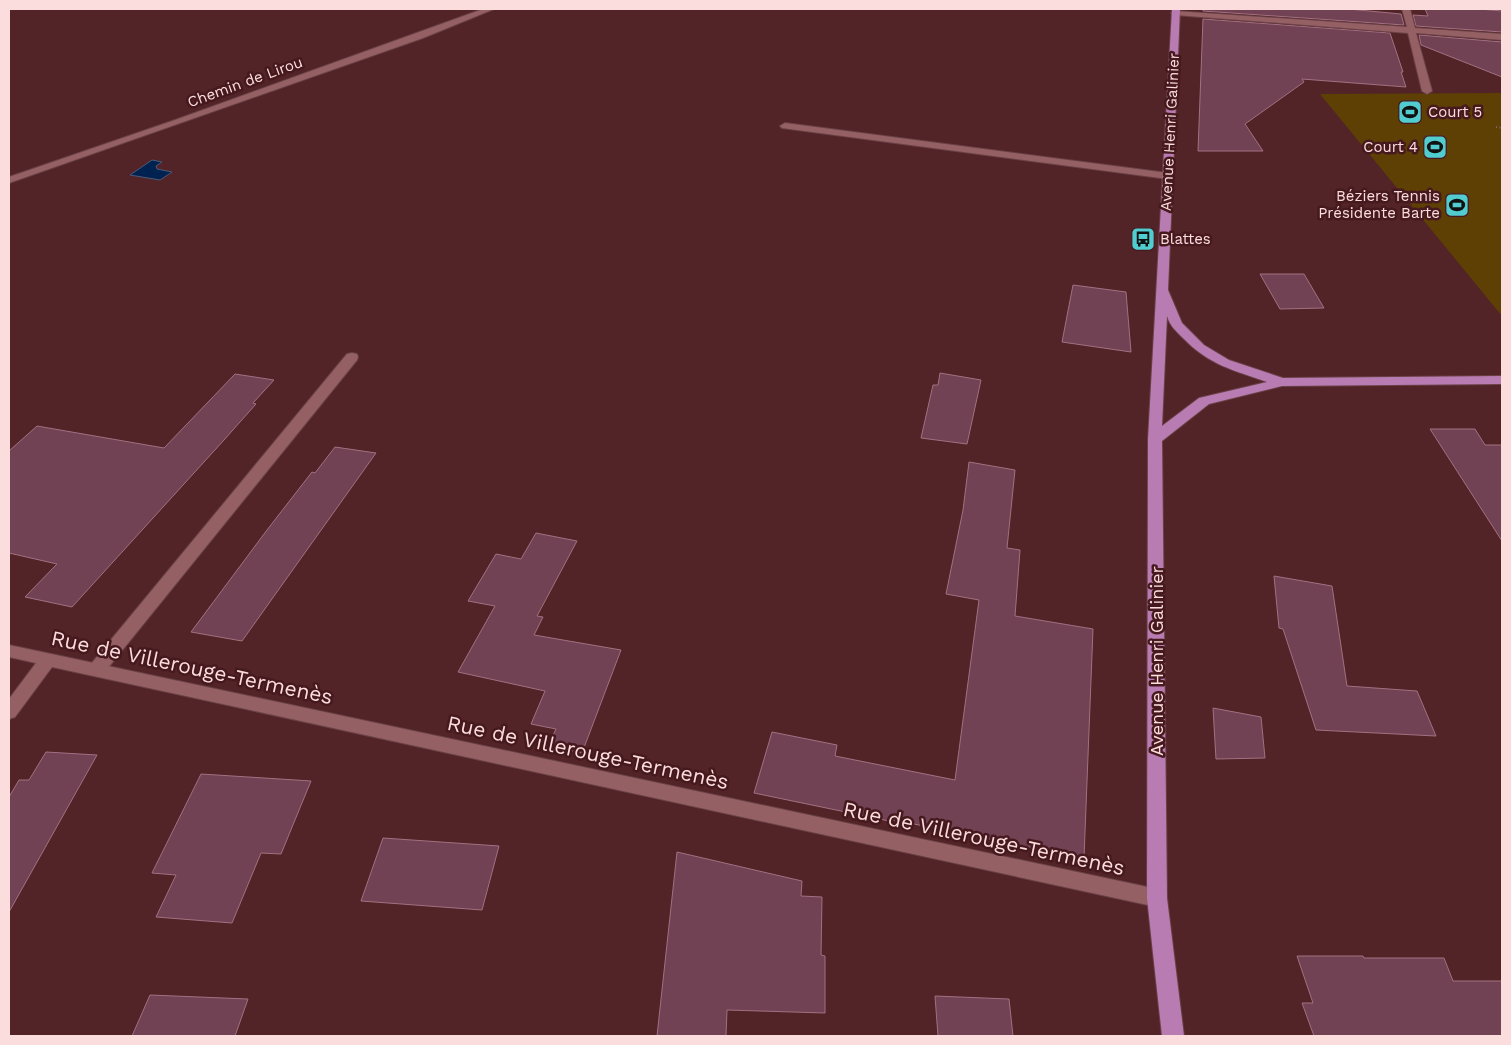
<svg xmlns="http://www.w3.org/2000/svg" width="1511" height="1045" font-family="'Work Sans',sans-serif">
	<rect width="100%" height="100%" fill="#522427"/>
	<path fill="#5e4004" d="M1502 93V316L1320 94Z"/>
	<path fill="#002251" stroke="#4c5a7b" d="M152 160 162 162 156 166 157 169 172 172 160 180 130 175Z"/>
	<path fill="#714253" stroke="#a37082" d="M1203 9H1348L1401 14 1404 25 1203 11Z
		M1425 9H1479L1502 11V32L1416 26 1413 15 1428 16Z
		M1203 19 1390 33 1403 72H1401L1406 87 1302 79 1304 82 1245 124 1263 151H1198Z
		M1419 35 1502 42V77L1421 45Z
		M1260 274H1304L1324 308 1280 309Z
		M1073 285 1126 292 1131 352 1062 342Z
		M940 373 981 380 967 444 921 438 933 385H938Z
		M235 374 274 380 253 403 256 404 224 440 72 607 25 597 57 564 9 553V451L37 426 164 448Z
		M1430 429H1475L1485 445H1502V541Z
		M335 447 376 453 242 641 191 632 267 530 312 472 315 473Z
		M969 462 1015 470 1007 548 1020 550 1015 616 1093 629 1084 858 889 819V821L754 793 772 732 837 745 835 756 955 780 979 600 946 594 963 510Z
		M536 533 577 541 537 616 543 617 534 635 621 650 582 753 548 746 556 729 531 724 545 691 458 672 495 606 468 601 496 554 521 559Z
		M1274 576 1332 586 1347 686 1417 691 1436 736 1316 730 1283 629 1279 628Z
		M1213 708 1261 717 1265 758 1216 759Z
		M46 752 97 755 9 912V797L19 780H29Z
		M201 774 311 781 281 854 261 853 232 923 156 917 176 875 152 873Z
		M383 838 499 846 482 910 361 901Z
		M677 852 802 881 801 896 822 897 821 955 825 956V1013L727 1010 726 1036H657Z
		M1297 956H1363L1364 958H1444L1453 981H1502V1036H1314L1302 1003H1313Z
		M150 995 248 999 235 1036H132Z
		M935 996 1009 999 1013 1036H938Z"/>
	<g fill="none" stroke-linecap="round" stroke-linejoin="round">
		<g stroke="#694146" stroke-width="2">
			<path id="lane" d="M785 123 1168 173 1173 176 1168 179 782 128 780 126Z
				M352 353 357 354 358 357 357 360 103 674 97 676 91 674 89 669 91 664 347 354Z"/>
		</g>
		<g stroke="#694146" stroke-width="2">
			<path id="street" d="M483 9H494L423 38 9 183V177L175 120Z
				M1402 9H1410L1415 28 1502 34V40L1416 33 1432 91 1427 94 1422 91 1408 33 1175 15 1171 13 1175 11 1407 27Z
				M9 645 1157 889 1164 891 1167 898 1164 905 1157 907 52 667 15 717 9 719V699L36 663 9 657Z"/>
		</g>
		<g stroke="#694146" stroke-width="2">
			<path id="primary" d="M1172 9H1180L1168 290 1182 323 1204 345 1229 360 1283 378 1502 376V384L1282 386 1209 404 1162 441 1167 898 1184 1036H1162L1147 898 1148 439ZM1167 316C1170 326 1176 331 1183 338 1209 365 1233 370 1267 382L1199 398 1162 426Z"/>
		</g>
		<path stroke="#8c6365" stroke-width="2" stroke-dasharray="1 2.5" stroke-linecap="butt" d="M1496 127 1502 128"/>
		<use href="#lane" fill="#956063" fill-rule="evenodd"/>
		<use href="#street" fill="#956063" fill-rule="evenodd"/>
		<use href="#primary" fill="#b87cb2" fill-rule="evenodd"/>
	</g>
	<defs>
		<g id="stadium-square" transform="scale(1.25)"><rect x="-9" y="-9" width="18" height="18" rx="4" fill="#52cdcf" stroke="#46191e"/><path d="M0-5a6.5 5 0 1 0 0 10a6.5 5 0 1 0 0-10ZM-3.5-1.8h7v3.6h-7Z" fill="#111"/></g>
		<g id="bus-square" transform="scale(1.25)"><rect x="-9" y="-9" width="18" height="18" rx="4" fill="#52cdcf" stroke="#46191e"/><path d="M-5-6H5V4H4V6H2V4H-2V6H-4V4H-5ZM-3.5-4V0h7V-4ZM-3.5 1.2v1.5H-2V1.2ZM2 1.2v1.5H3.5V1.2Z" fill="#111"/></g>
	</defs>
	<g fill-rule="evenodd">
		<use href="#stadium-square" x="1410" y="112"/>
		<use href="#stadium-square" x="1435" y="147"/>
		<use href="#stadium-square" x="1457" y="205"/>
		<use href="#bus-square" x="1143" y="239"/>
	</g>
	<g text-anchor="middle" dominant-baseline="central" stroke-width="5" stroke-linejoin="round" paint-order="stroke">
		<g font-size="15" fill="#fcddde" stroke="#46191e">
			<text transform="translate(245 82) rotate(-20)">Chemin de Lirou</text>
			<text transform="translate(1170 132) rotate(-87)">Avenue Henri Galinier</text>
		</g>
		<g font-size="15" fill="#fcddde" stroke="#46191e" text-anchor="start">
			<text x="1428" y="112">Court 5</text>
			<text x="1418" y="147" text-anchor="end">Court 4</text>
			<text x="1440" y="196" text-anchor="end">Béziers Tennis<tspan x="1440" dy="17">Présidente Barte</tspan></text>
			<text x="1160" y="239">Blattes</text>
		</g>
		<g font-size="18" fill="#fcddde" stroke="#46191e">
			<text transform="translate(1156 661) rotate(-90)">Avenue Henri Galinier</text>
		</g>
		<g font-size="21" fill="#fcddde" stroke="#46191e">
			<text transform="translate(192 667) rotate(12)">Rue de Villerouge-Termenès</text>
			<text transform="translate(588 752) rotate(12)">Rue de Villerouge-Termenès</text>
			<text transform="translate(984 838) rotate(12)">Rue de Villerouge-Termenès</text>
		</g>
	</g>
	<rect width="1511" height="1045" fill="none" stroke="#fcddde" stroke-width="20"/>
</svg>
